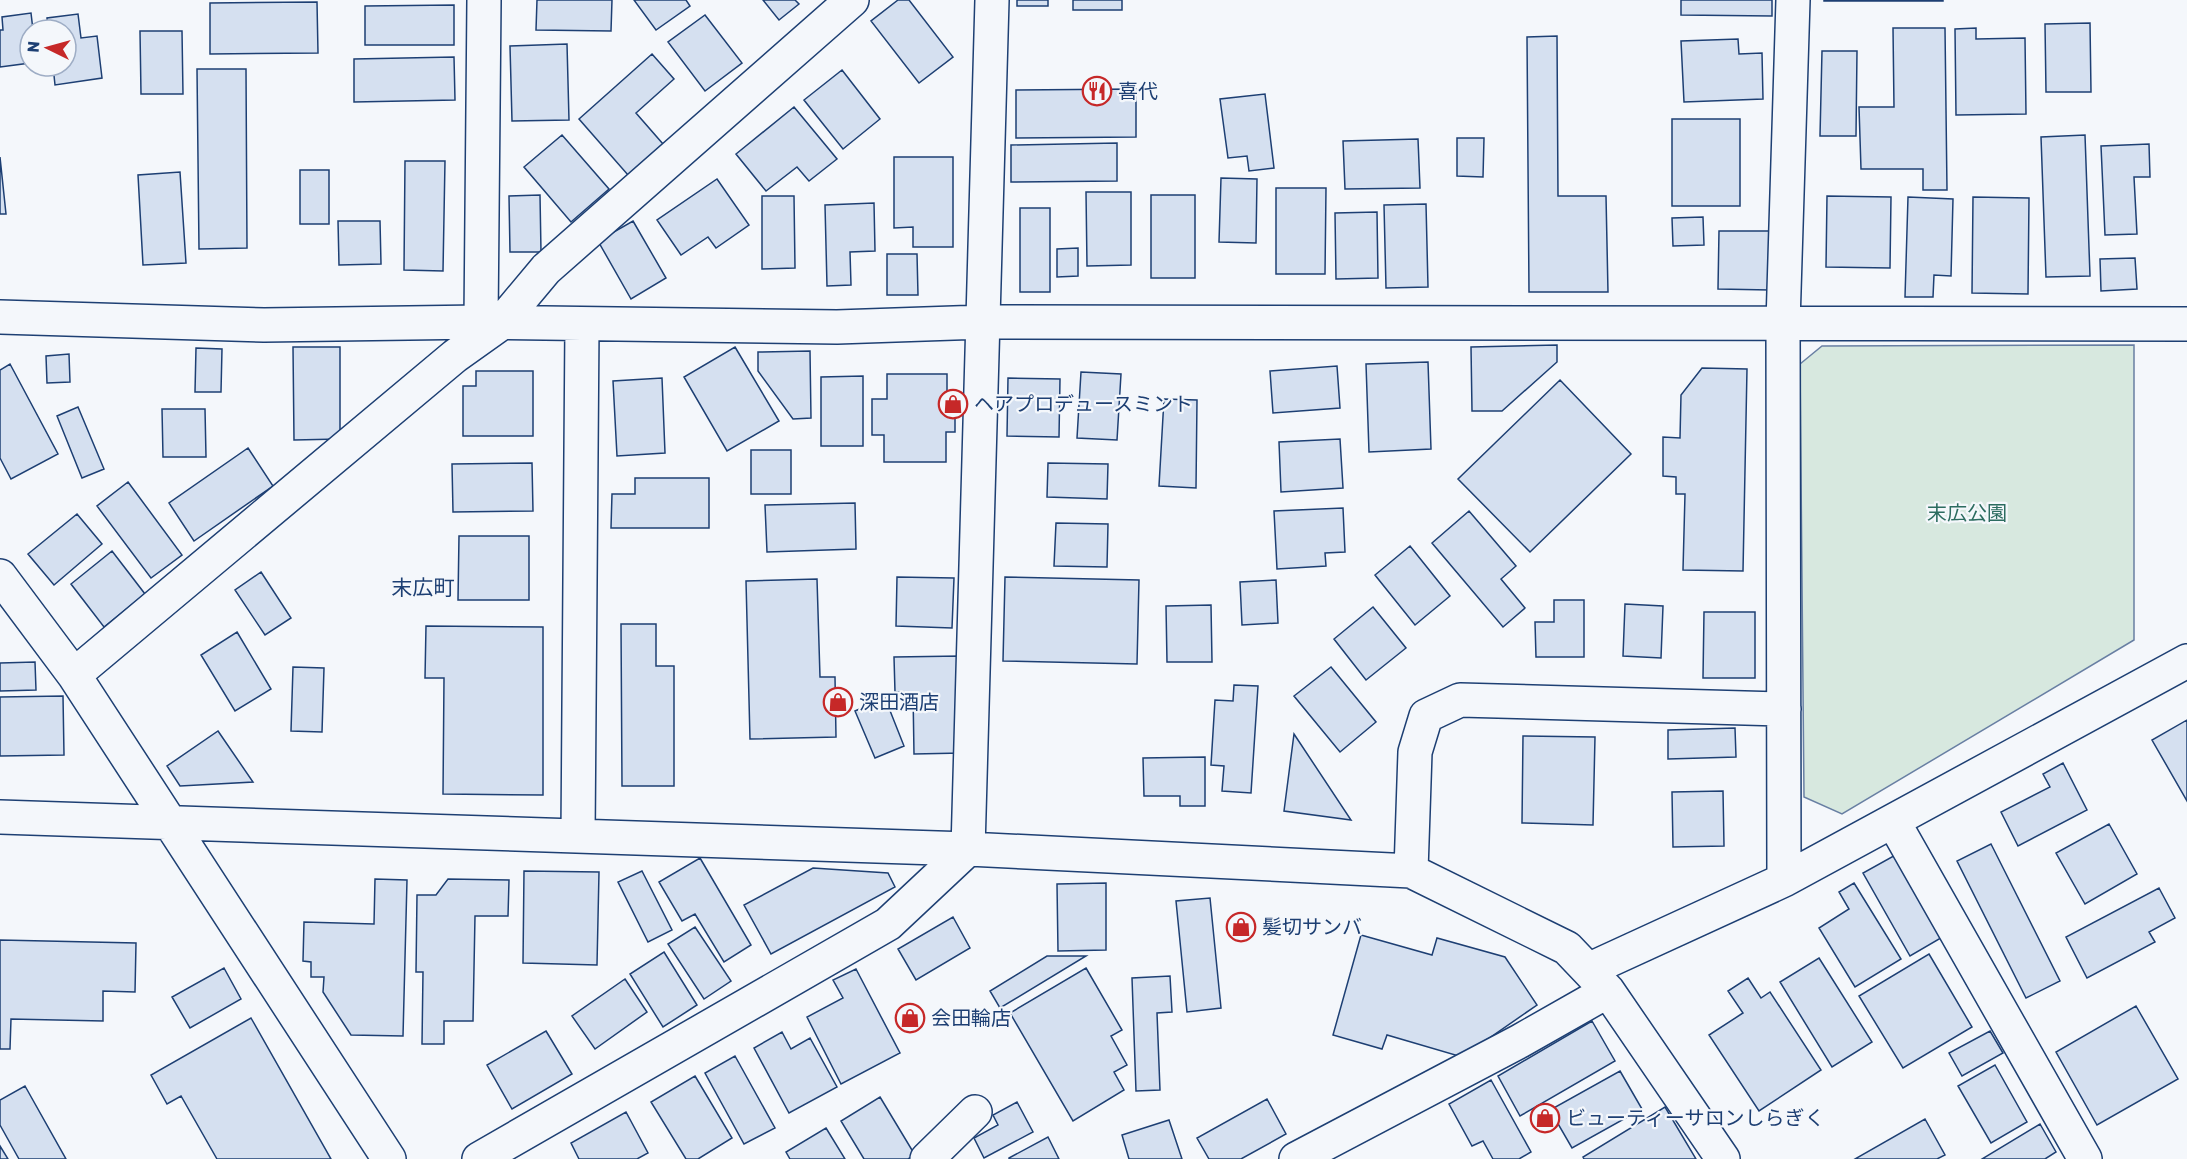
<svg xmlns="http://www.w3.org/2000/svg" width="2187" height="1159" font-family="Rubik,'Noto Sans JP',sans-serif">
	<rect width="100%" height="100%" fill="#f4f7fb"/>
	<path fill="#d7e8df" stroke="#687fa3" stroke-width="1.5" d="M2134 345V640L1842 814 1804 797 1800 364 1822 346Z"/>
	<path fill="#d5e0f0" stroke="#1d3f73" stroke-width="1.5" d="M537 0H612L611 31 536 30Z
		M634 0H686L690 6 656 30Z
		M763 0H795L799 4 779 20Z
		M898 0H909L953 57 919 83 871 21Z
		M1017 0H1048V6H1017Z
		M1073 0H1122V10H1073Z
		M1681 0H1772V16L1681 15Z
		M1824 0H1943V1H1824Z
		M317 2 318 53 210 54V3Z
		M454 5V45H365V6Z
		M31 13 33 30H30V63L0 67V30H3L2 17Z
		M78 14 81 38 97 36 102 78 55 85 53 66H66V30H48L47 18Z
		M705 15 742 63 705 91 668 42Z
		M2090 23 2091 92H2046L2045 24Z
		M1893 28H1945L1947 190H1923V169H1861L1859 107H1894Z
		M1976 28V39L2025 38 2026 114 1956 115 1955 29Z
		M140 31H182L183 94H141Z
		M1557 36 1558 196H1606L1608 292H1529L1527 37Z
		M1738 39 1739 54 1762 53 1763 99 1684 102 1681 41Z
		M567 44 569 120 512 121 510 46Z
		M1822 51H1857L1856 136H1820Z
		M652 54 674 79 636 113 663 144 628 175 579 119Z
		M454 57 455 100 354 102V59Z
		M197 69H246L247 248 199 249Z
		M842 70 880 119 843 149 804 100Z
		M1136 89V137L1016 138V90Z
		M1265 94 1274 168 1249 171 1247 156 1228 158 1220 99Z
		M794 107 837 159 809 181 797 167 766 191 736 154Z
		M1672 119H1740V206H1672Z
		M562 135 609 189 571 222 524 167Z
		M2085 135 2090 276 2046 277 2041 137Z
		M1457 138H1484L1483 177 1457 176Z
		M1418 139 1420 188 1345 189 1343 141Z
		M1117 143V181L1011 182V145Z
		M2149 144 2150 177H2134L2137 234 2105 235 2101 146Z
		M0 157 6 214H0Z
		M894 157H953V247H913V227L894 228Z
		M405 161H445L443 271 404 270Z
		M300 170H329V224H300Z
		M180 172 186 263 143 265 138 175Z
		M1221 178 1257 179 1256 243 1219 242Z
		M717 179 749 225 716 248 708 237 681 255 657 220Z
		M1276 188H1326L1325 274H1276Z
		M1086 192H1131V265L1087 266Z
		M540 195 541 252H510L509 196Z
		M1151 195H1195V278H1151Z
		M762 196H794L795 268 762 269Z
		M1827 196 1891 197 1890 268 1826 267Z
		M1908 197 1953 199 1951 276 1934 275 1933 297H1905Z
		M1973 197 2029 198 2028 294 1972 293Z
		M874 203 875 251 850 252 851 285 827 286 825 205Z
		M1426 204 1428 287 1386 288 1384 205Z
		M1020 208H1050V292H1020Z
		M1377 212 1378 278 1336 279 1335 213Z
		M1703 217 1704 245 1673 246 1672 218Z
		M338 221H380L381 264 339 265Z
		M633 221 666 278 631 299 598 241Z
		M1719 231H1770V290L1718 289Z
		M1078 248V276L1057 277V249Z
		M887 254H917L918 295H887Z
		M2135 258 2137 289 2101 291 2100 259Z
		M1557 345V362L1502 411H1472L1471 347Z
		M293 347H340V439L294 440Z
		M735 347 779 421 727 451 684 377Z
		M196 348 222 349 221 392H195Z
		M810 351 811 418 793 419 758 371V352Z
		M69 354 70 382 47 383 46 356Z
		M1428 362 1431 449 1369 452 1366 364Z
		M10 364 58 454 11 479 0 458V370Z
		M1337 366 1340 408 1273 413 1270 371Z
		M1702 368 1747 369 1743 571 1683 570 1685 494H1676V477L1663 476V437L1680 438 1681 395Z
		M476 371H533V436H463V386H476Z
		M1081 372 1121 374 1117 440 1077 438Z
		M887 374H947V397H955V432H946V462H884V435H872V399H887Z
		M863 376V446H821V377Z
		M662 378 665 453 617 456 613 381Z
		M1008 378 1060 379 1059 437 1007 436Z
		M1560 380 1631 454 1530 552 1458 479Z
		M1164 399 1197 400 1196 488 1159 486Z
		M78 407 104 469 82 478 57 416Z
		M162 409H205L206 457H163Z
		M1340 439 1343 488 1281 492 1279 442Z
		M248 448 273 486 194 541 169 503Z
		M751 450H791V494H751Z
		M532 463 533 511 453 512 452 464Z
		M1048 463 1108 464 1107 499 1047 497Z
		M635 478H709V528H611L612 494H635Z
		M128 482 182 555 151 578 97 506Z
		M855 503 856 549 767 552 765 505Z
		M1343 508 1345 552 1325 553 1326 566 1277 569 1274 511Z
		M1469 511 1516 566 1501 579 1525 608 1503 627 1432 543Z
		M77 514 102 544 54 585 28 554Z
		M1056 523 1108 524 1107 567 1054 566Z
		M459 536H529V600H458Z
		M1410 546 1450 596 1415 625 1375 575Z
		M112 551 145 594 104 627 71 584Z
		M261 572 291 618 265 635 235 590Z
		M897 577 954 578 952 628 896 626Z
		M1005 577 1139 580 1137 664 1003 661Z
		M817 579 820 677H835L836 737 750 739 746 581Z
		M1276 580 1278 623 1242 625 1240 582Z
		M1554 600H1584V657H1536L1535 622H1554Z
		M1625 604 1663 606 1661 658 1623 656Z
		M1211 605 1212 662H1167L1166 606Z
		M1373 607 1406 648 1366 680 1334 639Z
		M1704 612H1755V678H1703Z
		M621 624H656V666H674V786H622Z
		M426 626 543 627V795L443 794 444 678H425Z
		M237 632 271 689 235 711 201 655Z
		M961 656 962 753 914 754 913 692H895L894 657Z
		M35 662 36 690 0 691V663Z
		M293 667 324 668 322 732 291 731Z
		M1331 667 1376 722 1340 752 1294 696Z
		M1234 685 1258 686 1251 793 1222 791 1224 766 1211 765 1215 700 1233 701Z
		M63 696 64 755 0 756V697Z
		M885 698 904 746 875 758 855 711Z
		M2187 720V801L2152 740Z
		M1735 728 1736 757 1668 759V730Z
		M218 731 253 782 180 786 167 766Z
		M1294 734 1351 820 1284 811Z
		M1523 736 1595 737 1593 825 1522 823Z
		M1205 757V806H1180V796H1144L1143 758Z
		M2063 763 2087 810 2018 846 2001 812 2050 787 2043 774Z
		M1723 791 1724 846 1673 847 1672 792Z
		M2109 824 2137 874 2085 904 2056 853Z
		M1991 844 2060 981 2026 998 1957 861Z
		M1899 853 1946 935 1910 956 1863 873Z
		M700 858 751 945 724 962 695 914 682 921 659 882Z
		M813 868 888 873 895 887 771 954 744 905Z
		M524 871 599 872 597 965 523 963Z
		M642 871 672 930 648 942 618 882Z
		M375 879 407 880 403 1036 351 1035 323 992 324 977H311V962L303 961 304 922 374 924Z
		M448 879 509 880 508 916H475L473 1021H444V1044H422L423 972H416L417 895H436Z
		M1106 883V950L1058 951 1057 884Z
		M1854 883 1901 959 1855 987 1819 928 1849 909 1839 892Z
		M2159 888 2175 918 2149 932 2155 942 2087 978 2066 937Z
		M1210 898 1221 1008 1187 1012 1176 901Z
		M953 917 970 948 916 980 898 949Z
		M695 927 731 981 704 999 668 944Z
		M1361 935 1432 955 1437 938 1505 957 1537 1005 1462 1057 1387 1035 1382 1049 1333 1035Z
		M0 940 136 943 135 992 103 991V1021L11 1019 10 1049H0Z
		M664 952 697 1005 663 1027 630 974Z
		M1929 954 1972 1027 1903 1068 1859 996Z
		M1047 956H1086L1000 1008 990 991Z
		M1819 958 1872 1042 1832 1067 1780 982Z
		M224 968 241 999 190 1028 172 997Z
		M1086 968 1122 1030 1111 1036 1127 1065 1114 1072 1124 1090 1073 1121 1010 1013Z
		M856 969 900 1053 841 1084 807 1017 843 998 833 980Z
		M1170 976 1172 1012 1157 1013 1160 1090 1136 1091 1132 978Z
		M1748 978 1761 998 1770 992 1821 1070 1759 1111 1709 1035 1743 1013 1728 991Z
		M625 979 647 1012 595 1049 572 1016Z
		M2136 1006 2178 1079 2097 1125 2056 1052Z
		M251 1018 331 1159H217L181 1096 167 1104 151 1075Z
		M1592 1021 1615 1061 1520 1116 1498 1076Z
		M546 1031 572 1074 512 1109 487 1065Z
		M1990 1031 2003 1053 1962 1076 1949 1053Z
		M782 1032 791 1049 810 1038 837 1087 789 1113 754 1048Z
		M735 1056 775 1128 744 1144 705 1073Z
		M1995 1065 2027 1122 1991 1143 1958 1086Z
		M1620 1071 1642 1109 1572 1148 1550 1110Z
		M695 1076 732 1138 698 1159H686L651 1102Z
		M1491 1080 1531 1152 1519 1159H1493L1483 1141 1472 1146 1449 1104Z
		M25 1086 66 1159H19L0 1125V1100Z
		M880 1097 915 1155 908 1159H864L841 1121Z
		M1267 1099 1286 1134 1241 1159H1209L1197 1138Z
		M1017 1102 1033 1132 984 1158 974 1138 998 1125 993 1115Z
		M1665 1107 1696 1159H1584L1583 1157Z
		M626 1112 648 1153 637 1159H579L571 1143Z
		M1925 1119 1945 1155 1937 1159H1855Z
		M1169 1120 1182 1159H1129L1122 1135Z
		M2040 1124 2056 1152 2045 1159H1982Z
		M826 1128 845 1159H790L786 1152Z
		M1048 1137 1059 1159H1009V1158Z
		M0 1146 8 1159H0Z"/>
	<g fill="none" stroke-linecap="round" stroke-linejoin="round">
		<g stroke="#1d3f73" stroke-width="36">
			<path id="minor" d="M0 317 264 325 481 322 837 327 983 322 2187 324
				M481 322 484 0
				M0 576 74 675 389 1159
				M74 675 455 356 500 324 546 269 852 0
				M0 817 968 849 1411 871 1567 948 1608 991 1723 1159
				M1893 821 2085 1159
				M578 836 582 325
				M1411 871 1415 752 1426 716 1460 700 1784 709
				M1784 880 1783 323 1793 0
				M1588 970 1784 880 2187 661
				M479 1159 888 924 968 849 992 0
				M927 1159 975 1112
				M1296 1159 1520 1041 1608 991"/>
		</g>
		<use href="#minor" stroke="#f4f7fb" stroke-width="33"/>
	</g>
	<defs>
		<g id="restaurant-ring" transform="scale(1.5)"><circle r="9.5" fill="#f4f7fb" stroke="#c62828" stroke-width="1.5"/><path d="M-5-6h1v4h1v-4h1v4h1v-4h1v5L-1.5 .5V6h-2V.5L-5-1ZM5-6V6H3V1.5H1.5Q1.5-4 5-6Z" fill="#c62828"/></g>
		<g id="shop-ring" transform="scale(1.5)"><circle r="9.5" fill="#f4f7fb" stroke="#c62828" stroke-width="1.5"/><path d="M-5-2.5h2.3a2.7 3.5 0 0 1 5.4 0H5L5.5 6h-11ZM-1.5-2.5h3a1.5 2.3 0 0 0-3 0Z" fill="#c62828"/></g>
	</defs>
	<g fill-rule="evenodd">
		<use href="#restaurant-ring" x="1097" y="91"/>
		<use href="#shop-ring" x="953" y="404"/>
		<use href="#shop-ring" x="838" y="702"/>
		<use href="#shop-ring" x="1241" y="927"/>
		<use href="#shop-ring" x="910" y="1018"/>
		<use href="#shop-ring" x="1545" y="1118"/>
	</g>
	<g text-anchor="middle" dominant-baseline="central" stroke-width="4.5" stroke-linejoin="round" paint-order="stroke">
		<g font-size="20" fill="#1d3f73" stroke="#f4f7fb" text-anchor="start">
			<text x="1118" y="91">喜代</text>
			<text x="974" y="404">ヘアプロデュースミント</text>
			<text x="859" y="702">深田酒店</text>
			<text x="1262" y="927">髪切サンバ</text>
			<text x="931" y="1018">会田輪店</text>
			<text x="1566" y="1118">ビューティーサロンしらぎく</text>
		</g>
		<g font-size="20" fill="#2c6c60" stroke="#f4f7fb">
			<text x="1967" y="513">末広公園</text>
		</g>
		<g font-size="21" fill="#1d3f73" stroke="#f4f7fb">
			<text x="423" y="587">末広町</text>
		</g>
	</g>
	<g transform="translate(48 48) rotate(275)"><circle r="28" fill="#f4f7fb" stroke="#9eadc5" stroke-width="1.5"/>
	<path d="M0-4.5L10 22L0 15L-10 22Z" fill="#c62828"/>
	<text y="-9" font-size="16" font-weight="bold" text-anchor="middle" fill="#1d3f73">N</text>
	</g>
</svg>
